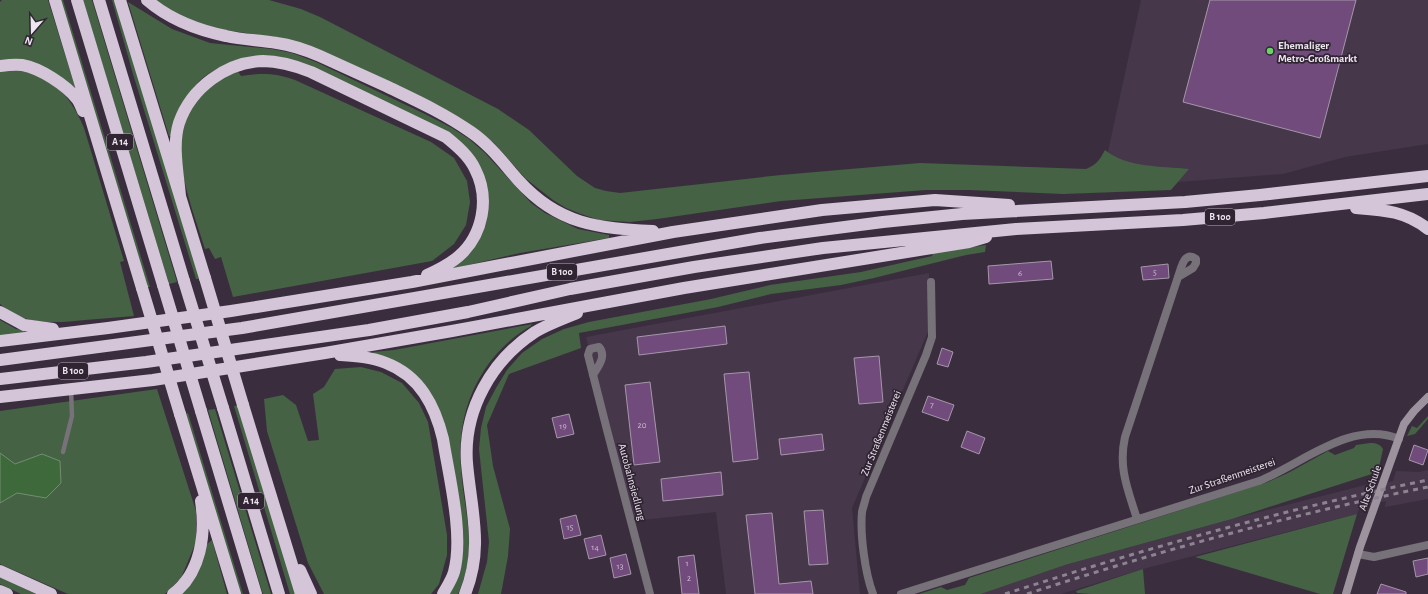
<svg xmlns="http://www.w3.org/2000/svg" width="1428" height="594" font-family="'Alegreya Sans',sans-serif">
	<rect width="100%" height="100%" fill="#3a2e3e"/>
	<path fill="#46374b" d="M1141 0H1428V144L1345 157 1283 174 1100 188Z
		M929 273 930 327 852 508 860 594H726L716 512 634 521 586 337Z
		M1428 470V499L1385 507 1386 501 1360 507 1357 514 1143 569 1061 594H981L1065 565 1232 519 1365 485V488L1393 481 1396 471 1419 472Z"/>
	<path fill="#456244" d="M2 0H48L76 90 0 61V2Z
		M59 0H63L150 287H145Z
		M83 0H92L177 282 169 284Z
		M112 0H117L201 279H196L133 74Z
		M152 0H269L301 9 320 17 498 109 529 130 577 176 595 188 606 191 620 193 781 175 920 163 1086 169C1097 164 1099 161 1105 150 1127 168 1162 166 1189 169L1171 190 1063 194 968 190H926L781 201 657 219 630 222 614 221 599 220 581 214 566 208 553 200 525 178 494 143 475 128 281 38 225 30 190 21Z
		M128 2 172 29 210 43 272 49 292 53 316 62 427 115 452 128 469 139 485 153 531 203 545 213 578 229 609 235V238L520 253 451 269 487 207 466 150 321 73 239 60C222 65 205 73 194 87 186 98 178 123 173 136H169Z
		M0 70C43 68 68 89 84 128L124 261 120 262 134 316C118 317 102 319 85 320 55 323 24 326 0 304Z
		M237 70 241 76C261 73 275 73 295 80L431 142 454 158 467 181 470 202 466 225 454 244 432 261 233 297 221 257 215 259 209 248 205 249C193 210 170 157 186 117 190 110 200 96 206 89 212 82 229 75 237 70Z
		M986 245 985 252 966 255 874 278 841 285 771 294 718 307 579 333 581 348 509 374 487 425 493 466 510 529 508 556 501 594H478L487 562 489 542 479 449 481 428 486 407 496 388 507 370 522 353 542 339 564 329 589 322 711 299 770 285 861 272 932 256 933 253Z
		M0 320 16 329 24 330V333L0 337Z
		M532 324 531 326C513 336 496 352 485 369 465 399 458 433 461 468 464 515 479 548 458 594H449L456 578 439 409 374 354 373 352 394 350Z
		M361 367 381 372 402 383 419 403 428 422 447 535V555L439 584 431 594H324L308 563 267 431 264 399 283 395 296 405 308 441 319 440 313 394 324 387 335 369Z
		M157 389 196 511V542L181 578 165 594H68L0 564V411Z
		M239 405 296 594H290L234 406Z
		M215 409 271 594H263L261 588 208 410Z
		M188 413 243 594H238L183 414Z
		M1428 416V419L1415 434 1407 436 1412 426 1417 428Z
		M1370 443C1376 443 1380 444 1383 449L1378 472 1232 519 1065 565 981 594H919L941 587 947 590 965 585 969 578 1268 482 1288 473 1328 451 1335 455 1354 448 1356 445Z
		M1357 514 1333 594H1320L1195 557Z
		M212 540 227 594H179L206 545Z
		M1143 569 1145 594H1092L1077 593 1076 591Z
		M0 577 36 594H21L0 584Z"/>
	<path fill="#3d693b" stroke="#728e71" d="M0 453 15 464 42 454 60 461 61 483 46 498 17 493 0 503Z"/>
	<path fill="#704b7b" stroke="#a597a9" d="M1210 0H1356L1320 138 1183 102Z
		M1051 261 1053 279 989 284 988 266Z
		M1168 264 1169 278 1143 280 1141 267Z
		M725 326 727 344 639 355 637 337Z
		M942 348 953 352 948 367 937 364Z
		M879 356 883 402 859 404 854 358Z
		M749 372 758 459 733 462 724 374Z
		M650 382 660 462 634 465 625 385Z
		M928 396 954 405 948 421 922 412Z
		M569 414 574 434 557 438 552 418Z
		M967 431 985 438 979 454 961 447Z
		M822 434 824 450 781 455 779 439Z
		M1414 445 1428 450 1423 465 1409 460Z
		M721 472 723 495 663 501 661 479Z
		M823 510 828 564 809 565 804 511Z
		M772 513 779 584 811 581 813 594H755L746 515Z
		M576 515 581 535 564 539 560 519Z
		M601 535 606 555 589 559 584 539Z
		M626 554 631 574 614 578 610 558Z
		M694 555 699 594H682L678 557Z
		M1428 558V574L1416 577 1413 561Z
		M1381 584 1406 592V594H1377Z"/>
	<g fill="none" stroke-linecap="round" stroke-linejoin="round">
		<path stroke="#777179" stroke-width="4.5" d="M63 452 72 416 71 389"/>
		<path stroke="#777179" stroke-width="8" d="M593 375C598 367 607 356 599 347L590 349 588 355 607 430 650 594
			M1137 519C1128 490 1118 468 1125 437L1178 277C1181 269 1184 250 1196 259V263L1193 268 1178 277
			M1358 554 1374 557 1428 545
			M873 594C865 573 860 535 862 512 863 507 865 502 866 497L926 355 932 337 931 282
			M901 594 1259 481C1302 464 1351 419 1399 439"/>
		<path stroke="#9c939f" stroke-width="8" d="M1346 594 1360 547 1404 424 1414 411 1428 397"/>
		<path stroke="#d4c5d9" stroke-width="12" d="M55 0 142 288
			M77 0 163 285
			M99 0 184 281
			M120 0 205 278
			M147 0C169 19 197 30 226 36 243 40 260 40 277 43 292 45 306 50 320 56 342 66 364 76 386 86 415 100 444 113 471 132 490 145 504 164 519 181 559 225 598 228 653 231
			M0 66C7 65 15 64 22 65 40 68 66 85 77 99 80 103 81 107 83 111
			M180 196C178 173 172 145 179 123 191 88 226 62 263 61 280 61 296 66 311 72L446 137C457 146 469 156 475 169 490 198 483 235 459 256 450 264 438 270 427 275
			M1356 208C1384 210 1405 211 1428 229
			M0 312 24 325 53 329
			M0 341 108 328 231 311 412 282 673 232 822 210 935 200 1009 205
			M340 355C355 356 371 357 386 363 420 376 435 406 443 439 449 477 464 535 454 572 452 579 447 587 443 594
			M0 360 242 328 760 238 883 222 962 214 1185 202 1260 195 1428 176
			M0 379 146 362 369 330 468 312 570 289 694 267 823 248 1016 229 1183 220 1264 213 1428 194
			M0 397 153 380 325 353 452 331 684 288 969 242 986 237
			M243 405 301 594
			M223 408 279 594
			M201 411 256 594
			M180 414 235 594
			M300 570 311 594
			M0 571 51 594
			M0 591 7 594
			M173 594C201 573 206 534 201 501
			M465 594C484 547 471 510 467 463 463 410 492 360 535 332 548 324 563 319 577 313"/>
		<path stroke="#8d8391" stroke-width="3" stroke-dasharray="5 5" stroke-linecap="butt" d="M1005 594C1144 549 1285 509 1428 480
			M1027 594C1159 551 1293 514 1428 487"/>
		<path stroke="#d4c5d9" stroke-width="12" d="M205 278 243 405
			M184 281 223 408
			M163 285 201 411
			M142 288 180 414"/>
	</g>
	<circle fill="#68d465" stroke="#302433" stroke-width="1.5" cx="1270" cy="51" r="4"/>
	<g text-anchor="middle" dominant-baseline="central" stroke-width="3.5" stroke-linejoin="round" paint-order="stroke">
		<g font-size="9" fill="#cebfd3">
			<text x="1155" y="272">5</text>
			<text x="1020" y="273">6</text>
			<text x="932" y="405">7</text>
			<text x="642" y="425">20</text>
			<text x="563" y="426">19</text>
			<text x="570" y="527">15</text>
			<text x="595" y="547">14</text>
			<text x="687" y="563">1</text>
			<text x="620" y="566">13</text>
			<text x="689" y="578">2</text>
		</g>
		<g fill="#302433" stroke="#b4acb7" stroke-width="1">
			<rect x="107" y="134" width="26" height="16" rx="3"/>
			<rect x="1205" y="209" width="30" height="16" rx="3"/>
			<rect x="547" y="264" width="30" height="16" rx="3"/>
			<rect x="58" y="363" width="30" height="16" rx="3"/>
			<rect x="238" y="493" width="26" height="16" rx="3"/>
		</g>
		<g font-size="10" font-weight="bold" fill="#ede6f0">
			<text x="120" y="142">A 14</text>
			<text x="1220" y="217">B 100</text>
			<text x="562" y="272">B 100</text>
			<text x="73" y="371">B 100</text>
			<text x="251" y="501">A 14</text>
		</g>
		<g font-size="11" font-weight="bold" fill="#ede6f0" stroke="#302433" text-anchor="start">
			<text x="1278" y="45">Ehemaliger<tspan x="1278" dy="13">Metro-Großmarkt</tspan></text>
		</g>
		<g font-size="11" fill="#ede6f0" stroke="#302433">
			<text transform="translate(881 433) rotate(-68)">Zur Straßenmeisterei</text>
			<text transform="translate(1232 476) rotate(-19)">Zur Straßenmeisterei</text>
			<text transform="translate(632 482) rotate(75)">Autobahnsiedlung</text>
			<text transform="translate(1370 488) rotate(-70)">Alte Schule</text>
		</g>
	</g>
	<g transform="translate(32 32) rotate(200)" stroke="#302433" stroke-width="3" paint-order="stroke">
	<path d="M0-3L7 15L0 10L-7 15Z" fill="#ede6f0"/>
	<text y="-6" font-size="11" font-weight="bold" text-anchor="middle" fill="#ede6f0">N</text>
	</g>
</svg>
